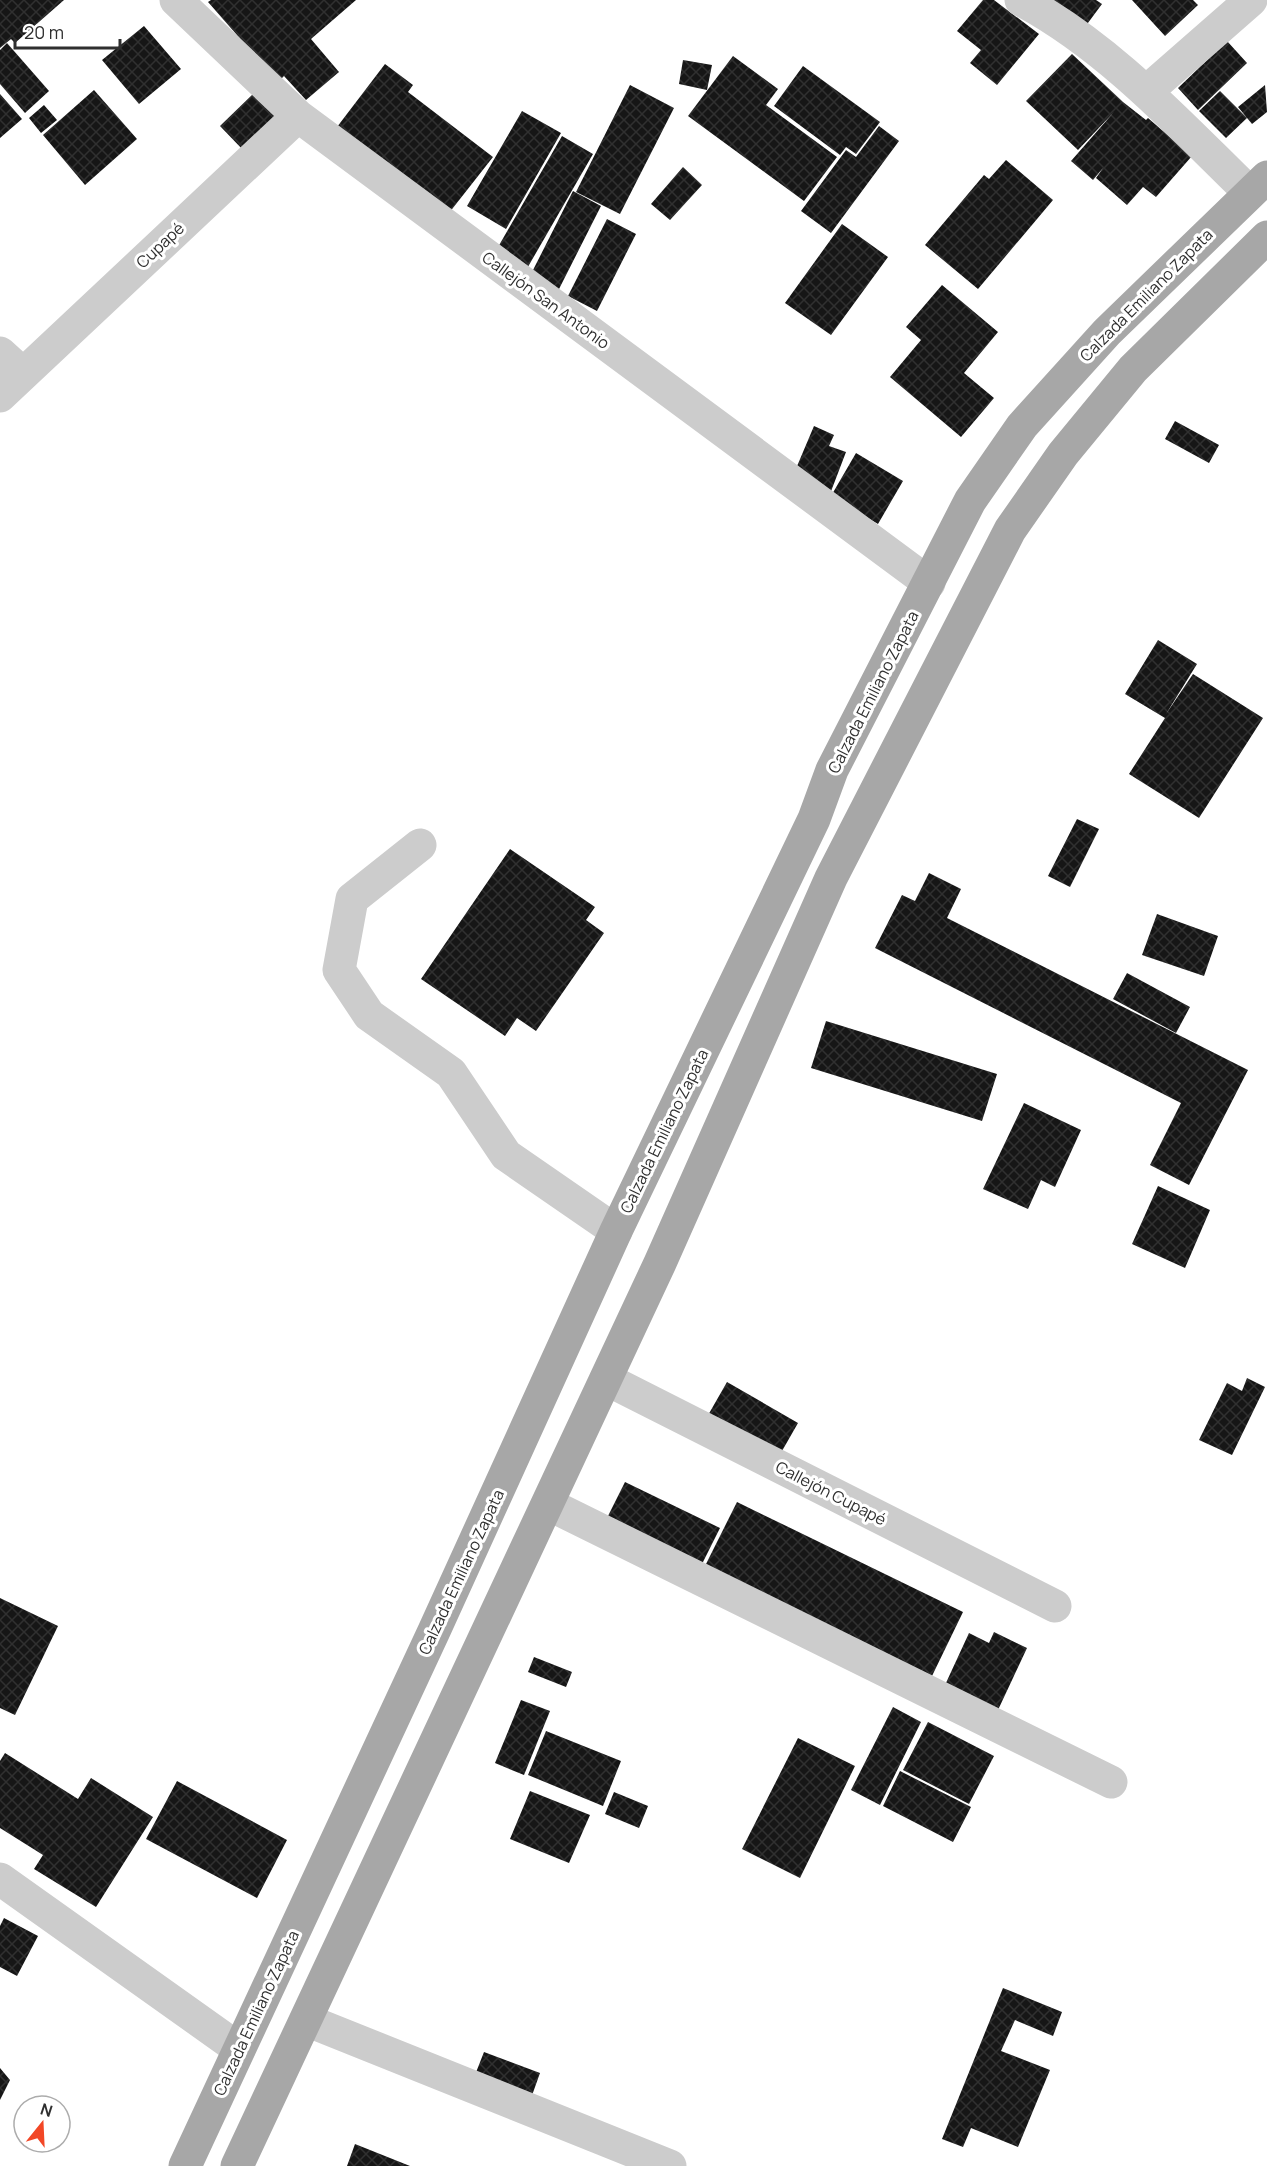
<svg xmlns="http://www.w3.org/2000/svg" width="1267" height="2166" font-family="Manrope,sans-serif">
	<defs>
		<pattern id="building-cross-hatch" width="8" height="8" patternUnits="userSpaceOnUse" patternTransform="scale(1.5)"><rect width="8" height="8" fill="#161616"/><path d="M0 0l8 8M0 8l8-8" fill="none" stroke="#303030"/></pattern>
	</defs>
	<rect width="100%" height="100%" fill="#fff"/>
	<path fill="url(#building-cross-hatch)" d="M0 0H64L15 43 11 39 0 48Z
		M211 0H356L311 39 339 72 306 100 284 76 278 82 208 2Z
		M983 0H994L1039 34 997 85 970 63 981 50 957 31Z
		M1042 0H1096L1102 4 1082 31Z
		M1132 0H1193L1198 5 1165 36Z
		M144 26 181 69 139 104 102 60Z
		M1227 41 1247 63 1198 110 1178 88Z
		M7 43 49 91 25 113 0 84V50Z
		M1072 54 1123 102 1146 120 1148 118 1192 156 1156 197 1143 187 1127 205 1096 178 1103 168 1093 180 1071 161 1114 112 1078 150 1026 101Z
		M733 56 778 89 766 105 837 157 804 201 688 116Z
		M683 60 712 65 707 90 679 84Z
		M385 64 413 85 408 92 493 157 449 213 337 127Z
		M803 66 880 122 856 154 846 147 840 155 774 106Z
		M630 85 674 108 620 214 576 192Z
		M1265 85 1267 112 1252 124 1238 107Z
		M94 90 137 139 85 185 43 135Z
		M1220 91 1247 118 1226 138 1199 111Z
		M254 93 278 118 244 151 220 126Z
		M0 94 22 119 0 138Z
		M44 105 57 120 41 133 29 118Z
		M522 111 561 133 506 229 467 206Z
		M879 126 899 141 831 233 801 211 846 150 856 157Z
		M562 136 593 154 525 272 494 254Z
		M1006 160 1053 200 978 289 925 245 984 175 989 179Z
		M683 167 702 185 670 220 651 204Z
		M573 191 601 206 558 291 530 276Z
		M607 219 636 234 597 311 568 296Z
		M842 224 888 257 831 335 785 303Z
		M942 285 998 332 964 373 994 398 961 437 890 377 921 340 906 327Z
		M1175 421 1219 445 1209 463 1165 439Z
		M814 426 834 435 829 446 846 452 830 494 792 478Z
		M856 453 903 481 878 524 831 496Z
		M1158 640 1197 664 1166 714 1193 674 1263 718 1199 818 1129 774 1165 718 1125 694Z
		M1077 819 1099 829 1070 887 1048 876Z
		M510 849 595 907 586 920 604 933 536 1031 517 1018 505 1036 421 979Z
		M929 873 961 889 947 918 1248 1070 1189 1185 1150 1165 1181 1103 875 948 902 895 915 901Z
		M1157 914 1218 936 1204 976 1142 955Z
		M1127 973 1190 1007 1176 1033 1113 999Z
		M826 1021 997 1074 982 1121 811 1068Z
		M1024 1103 1081 1130 1055 1187 1041 1180 1028 1209 983 1189Z
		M1158 1186 1210 1210 1185 1268 1132 1244Z
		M1247 1378 1265 1387 1232 1455 1199 1440 1227 1383 1242 1391Z
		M727 1382 798 1423 778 1458 707 1417Z
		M625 1482 720 1528 702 1564 607 1518Z
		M737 1502 963 1612 932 1676 705 1566Z
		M0 1598 58 1626 15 1715 0 1708Z
		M994 1632 1027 1648 998 1710 945 1685 969 1633 989 1643Z
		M534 1657 572 1672 566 1687 528 1672Z
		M521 1700 550 1711 524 1775 495 1763Z
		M893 1707 921 1722 880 1805 851 1790Z
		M928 1722 994 1756 969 1804 903 1770Z
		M546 1731 621 1761 603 1806 528 1775Z
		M798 1738 855 1766 800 1878 742 1849Z
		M5 1753 78 1799 91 1778 153 1817 96 1907 34 1869 43 1855 0 1828V1761Z
		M900 1771 971 1807 953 1842 883 1806Z
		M177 1781 287 1840 257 1898 146 1839Z
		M530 1791 590 1815 569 1863 510 1839Z
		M614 1792 648 1806 639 1828 605 1814Z
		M4 1918 38 1936 17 1976 0 1967V1926Z
		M1003 1988 1062 2012 1053 2036 1015 2020 1001 2051 1050 2070 1018 2147 971 2128 963 2147 942 2139Z
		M484 2052 540 2073 530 2101 473 2080Z
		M0 2068 10 2080 0 2100Z
		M355 2144 410 2166H347Z"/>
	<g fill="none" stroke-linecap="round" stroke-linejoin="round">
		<path stroke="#ccc" stroke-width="33" d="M176 0 298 116 929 583
			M1021 0C1109 47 1179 124 1250 193
			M1146 92 1251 0
			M0 353 23 374
			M0 396 298 116
			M420 845 352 899 339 970 369 1015 451 1073 506 1155 616 1231
			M606 1379 1055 1606
			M548 1504 1111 1782
			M0 1879 239 2049
			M306 2020 670 2166"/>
		<path stroke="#a7a7a7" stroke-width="33" d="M185 2166 434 1631 616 1231 814 819 832 770 970 501 1022 426 1107 332 1267 177
			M237 2166 660 1263 831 878 1010 530 1063 454 1133 369 1267 237"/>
	</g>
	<g text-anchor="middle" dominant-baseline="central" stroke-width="6" stroke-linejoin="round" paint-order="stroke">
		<g font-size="16" fill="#2f2f2f" stroke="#fff">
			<text transform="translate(160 245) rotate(-43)">Cupapé</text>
			<text transform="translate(1146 295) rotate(-45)">Calzada Emiliano Zapata</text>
			<text transform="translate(546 300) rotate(36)">Callejón San Antonio</text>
			<text transform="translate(873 692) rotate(-63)">Calzada Emiliano Zapata</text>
			<text transform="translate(664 1131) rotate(-64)">Calzada Emiliano Zapata</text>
			<text transform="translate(831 1493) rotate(27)">Callejón Cupapé</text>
			<text transform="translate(461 1572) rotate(-65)">Calzada Emiliano Zapata</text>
			<text transform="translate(256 2013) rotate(-65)">Calzada Emiliano Zapata</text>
		</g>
	</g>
	<g transform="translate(42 2124) rotate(18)"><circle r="28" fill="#ffffff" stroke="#acacac" stroke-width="1.5"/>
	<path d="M0-4.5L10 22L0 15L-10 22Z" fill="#f24726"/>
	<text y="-9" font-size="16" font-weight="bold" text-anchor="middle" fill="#2f2f2f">N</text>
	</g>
	<path d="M15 39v9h105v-9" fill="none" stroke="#2f2f2f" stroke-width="3"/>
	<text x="24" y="39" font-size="18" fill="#2f2f2f" stroke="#ffffff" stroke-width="4.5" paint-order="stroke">20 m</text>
</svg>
